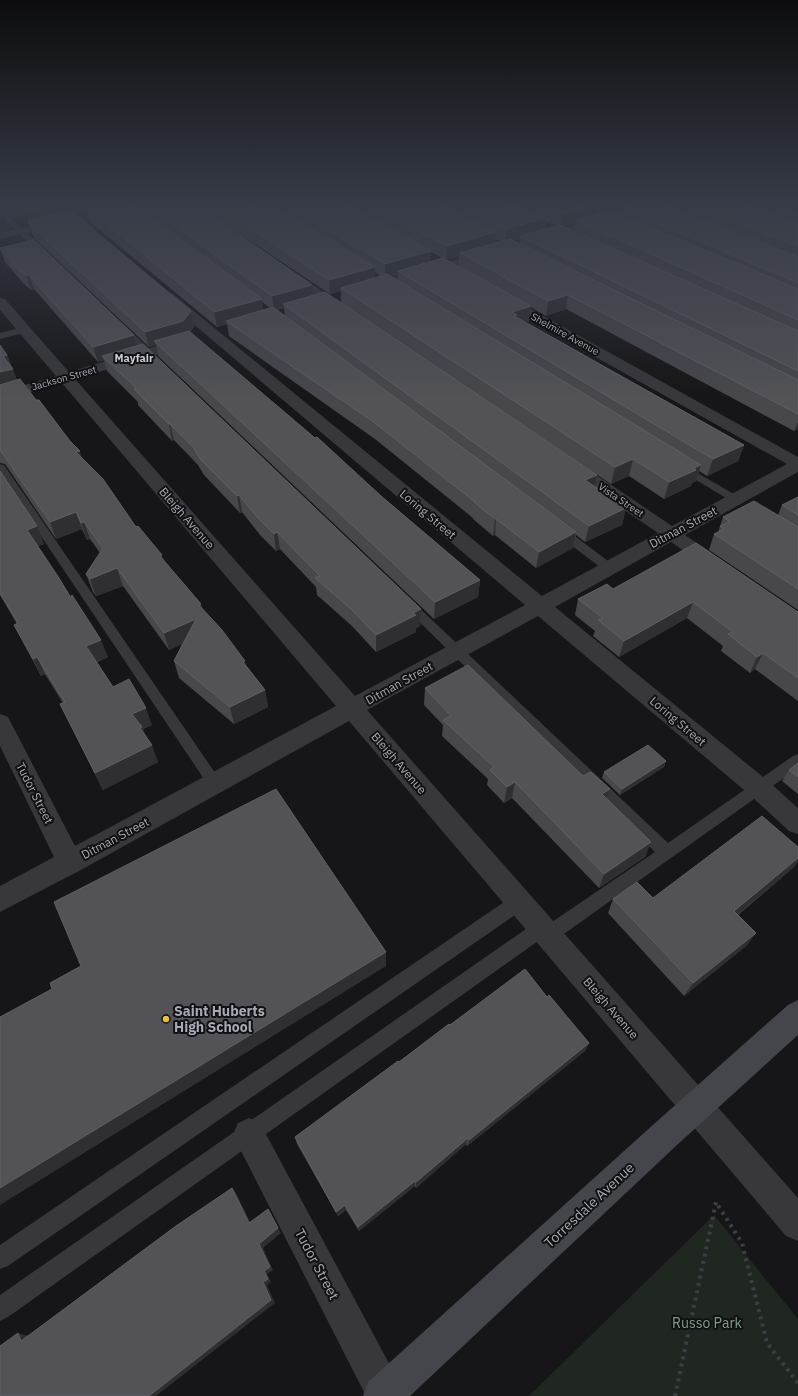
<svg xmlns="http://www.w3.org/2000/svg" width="798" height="1396" font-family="'IBM Plex Sans',sans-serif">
	<rect width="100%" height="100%" fill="#161517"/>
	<path fill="#202721" d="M714 1215 798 1319V1396H529Z"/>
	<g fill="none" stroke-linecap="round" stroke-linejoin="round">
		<path stroke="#3d3e43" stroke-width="4" stroke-dasharray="3 4.5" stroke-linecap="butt" d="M675 1396 716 1202 742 1243 767 1343 798 1383"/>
		<path fill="#37373c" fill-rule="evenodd" d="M0 209 47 251V255H41L0 215Z
			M121 324 124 325 156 355 157 357 156 359H150L118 329 117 327Z
			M24 327 27 328 28 330 27 332 0 339V333Z
			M0 464 4 465 220 780 223 784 220 788 215 790 210 788 0 475Z
			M682 464 739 497 741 499 739 501H731L678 469 677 467 678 465Z
			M559 526 563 527 612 564 614 567 612 570H604L555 533 553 530 555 527Z
			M408 600 412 601 668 843 793 756 798 754V768L554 941 548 943 542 941 541 939 8 1317 0 1321V1295L536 922 542 920 548 922 549 924 655 852 404 607 402 604 404 601Z
			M519 894 525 896 528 902 525 908 8 1266 0 1269V1245L513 896Z"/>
		<path fill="#37373c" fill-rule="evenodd" d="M55 204H66L97 230 91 233 87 232Z
			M646 204H662L661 206 544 240H536L534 238 536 236Z
			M60 220 64 221 65 223 64 225 0 239V233Z
			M488 250 492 252 494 254 492 256 372 292H364L362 289 364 286Z
			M288 270 292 271 348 308 350 311 348 314H338L284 277 282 274 284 271Z
			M169 293 173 294 542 596 658 533 564 469 562 465 564 461 570 460 576 461 672 526 787 464 499 303 498 300 499 297H509L798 457V472L685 535 722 560 724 564 722 568 715 570 708 568 671 542 555 607 768 781 798 808V834L789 831 750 795 538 616 367 710 798 1198V1241L786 1236 349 721 79 871 0 912V886L54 857 0 746V714L8 717 75 846 336 706 62 383 0 402V392L56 376 0 310V298L5 299 69 372 180 339 185 338 190 339 192 342 190 345 75 379 355 696 525 605 165 300 163 297 165 294Z
			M249 1118 260 1123 398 1380 404 1393 403 1396H366L238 1145 233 1134 238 1123Z"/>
		<path fill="#45464c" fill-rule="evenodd" d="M798 1000V1035L677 1145 410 1396H363L368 1382 655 1123 788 1005Z"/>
	</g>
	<path fill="#47474c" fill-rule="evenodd" d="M0 204H62L65 212 191 311 194 327 190 332 381 496 480 580 478 597 434 619 158 356 156 345 149 347 34 238 29 224V220L28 215 13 218 0 208Z
		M68 204H133L138 207 137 204H195L313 295 597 475 594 486 626 508 622 525 585 542 576 535 573 548 536 568 495 535 493 536 473 519V518L375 439 229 336 227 324 217 327 89 221 87 212 80 213ZM262 302 270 308 263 310ZM284 308 285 316 277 310Z
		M195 204H798V429L794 431 566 309 546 316 531 307 529 321 526 322 744 445 738 461 707 476 699 471 696 481 692 483 691 486 664 499 629 476 611 484 341 303V291L330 294ZM618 210 617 214 613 212ZM594 211 599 213 594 214ZM546 221 557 226 545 229ZM575 223 574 231 563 226ZM496 239 501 241 495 243ZM520 239 519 244 513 241ZM431 252 443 258 430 262ZM459 257V267L447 260ZM375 272 379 275 381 276 375 278ZM398 275V281L391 277Z
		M0 248 134 335 136 346 421 609 420 626 416 628V632L376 652 352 626 317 595 316 587 280 549 276 551 260 535 242 512 240 513 204 475 198 465 174 440 172 441 138 405V402L107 371 104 360 98 362 34 289 31 290 24 284 5 262Z
		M0 345 7 355 17 380 36 400 136 527 164 561 201 604 202 609 265 690 268 707 234 724 179 678 174 661 182 644 169 650 123 586 96 596 93 592 86 574 100 553 90 539 87 540 82 529 56 539 5 464 0 463Z
		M0 471 44 544 38 546 108 657 97 662 113 687 152 725 143 729 146 737 158 762 103 790 60 704 63 703 45 674 41 676 14 625 17 624 0 595Z
		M798 497V610L709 550 714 534 718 532 723 517 778 515 782 505Z
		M613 589 798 612V701L755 669 750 673 721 651 723 646 687 618 619 657 593 636 595 631 575 615 578 599Z
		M425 688 583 776 651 842 645 857 599 888 512 798 504 803 487 785 488 779 442 736 443 725 424 705Z
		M666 761 664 767 620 795 602 778 604 772Z
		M798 763V794L782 781 789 770Z
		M794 867 738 915 756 933 746 946 684 996 608 913 613 899 653 898Z
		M547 997 589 1043 585 1051 467 1146 466 1144 416 1188 415 1186 359 1231 346 1210 338 1216 297 1144 295 1137 399 1062 450 1025Z"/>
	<path fill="#2f2f32" d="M14 204H62L66 216 31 224 28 215 13 218 8 205Z
		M78 204H120L86 207 87 212 80 213Z
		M595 204 593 218 575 220V223L560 227 562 214Z
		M605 204H636L619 207 618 210 603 215Z
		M0 211 3 220 0 221Z
		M546 218 545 232 520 236V239L505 243 506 229Z
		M496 232 495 246 460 253 459 257 446 260 447 246Z
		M431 251 430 266 398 271V275L385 278V264Z
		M375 267V281L341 288V291L330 294 329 280Z
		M26 275H29L34 289 31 290Z
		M312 285 314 299 283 304 284 308 274 311 272 296Z
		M568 295 566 309 546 316 548 301Z
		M262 299 263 314 226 321 227 324 217 327 214 312Z
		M531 306 529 321 515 326 512 312Z
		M191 311 194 327 186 337 154 341 156 345 149 347 145 332Z
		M134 335 137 351 102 356 104 360 98 362 93 347Z
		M7 355 19 385 0 391V372L3 356Z
		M798 422V429L794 431Z
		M169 424H170L174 440 172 441Z
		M744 445 738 461 707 476 713 459Z
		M80 451 85 468 76 452Z
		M633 459 629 476 611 484 615 467Z
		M701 465 696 481 692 483 691 486 664 499 669 482 694 468Z
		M597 475 593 492 585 480Z
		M239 495 242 512 240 513 237 496Z
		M626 508 622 525 585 542 589 526Z
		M76 512 82 529 56 539 50 522Z
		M495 519H496L495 535 493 536Z
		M84 522 90 539 87 540 81 523Z
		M37 526 44 544 35 547 27 530Z
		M277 532 280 549 276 551 274 534Z
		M576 532 573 548 536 568 539 552Z
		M162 555 167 572 160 556Z
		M117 568 123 586 96 596 90 579Z
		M480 580 478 597 434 619 435 602Z
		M693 602 687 618 619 657 624 641Z
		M201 604 205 621 199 605Z
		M421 609 420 626 416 628V632L376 652V635L413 613Z
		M196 619 200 636 169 650 164 633Z
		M101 640 108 657 93 663 86 646Z
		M763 653 755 669 750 673 757 657Z
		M37 657 45 674 41 676 33 659Z
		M245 661 249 678 243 662Z
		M265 690 268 707 234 724 230 707Z
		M146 708 152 725 143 729 149 744 140 730 132 714Z
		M152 745 158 762 103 790 95 773Z
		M666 761 664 767 620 795 622 789Z
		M515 782 512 798 504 803 507 787Z
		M610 789 604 805 602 794Z
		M651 842 645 857 599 888 604 874Z
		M798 858V862L794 867 725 925 734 911Z
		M756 933 746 946 684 996 693 983Z
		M386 952V966L0 1205V1188Z
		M589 1043 585 1051 467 1146 469 1140Z
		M468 1138 466 1144 416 1188V1182Z
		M415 1181V1186L359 1231 358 1227Z
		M232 1188 236 1193 253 1228 249 1223Z
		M345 1205 346 1210 338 1216 336 1212Z
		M268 1209 281 1233 263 1248 273 1270 267 1274 271 1282 267 1285 275 1303 156 1396H149L263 1282 264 1271 259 1244Z
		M18 1333 28 1336 21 1341Z"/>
	<path fill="#525257" stroke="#5f6066" d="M25 204H58L27 211Z
		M102 204H133L262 299 214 312 86 207Z
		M145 204H195L312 285 272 296Z
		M213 204H271L375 267 329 280Z
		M284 204H345L431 251 385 264Z
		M367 204H438L496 232 447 246Z
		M453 204H515L546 218 506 229Z
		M539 204H595L562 214Z
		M631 204H663L798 257V283L619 207Z
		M690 204H746L798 223V246Z
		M764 204H798V216Z
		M609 210 798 289V320L575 220Z
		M71 211 191 311 183 321 145 332 29 224 28 220Z
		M560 225 798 331V371L520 236Z
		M33 239 134 335 93 347 29 275H26L19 270 0 248 33 240Z
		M510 239 798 380V414L568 295 548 301 460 253Z
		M443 258 531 306 512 312 517 315 514 316 744 445 713 459 398 271Z
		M387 274 701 465 694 468 696 470 669 482 633 459 615 467 341 288Z
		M325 292 597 475 585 480 626 508 589 526 283 304Z
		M273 307 576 532 539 552 496 519H495L474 502H475L375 423 226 321Z
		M189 331 315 438 317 437 381 496 480 580 435 602 154 341Z
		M143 344 421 609 413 613 416 615 376 635 351 609 315 578 320 576 277 532 274 534 258 518 239 495 237 496 200 459 194 448 170 424H169L134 389 136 388 102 356Z
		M0 345 7 355 3 356 13 369 0 372Z
		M20 379 36 400H39L70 441 80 451 76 452 103 479 136 527 138 526 162 555 160 556 201 604 199 605 222 630 245 661 243 662 265 690 230 707 174 661 196 619 164 633 117 568 90 579 86 574 103 548 84 522 81 523 76 512 50 522 0 450V385Z
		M0 471 37 526 27 530 59 578 71 598 72 595 101 640 86 646 113 687 129 679 146 708 132 714 142 727 140 728 152 745 95 773 60 704 65 702 37 657 33 659 14 625 18 623 0 593Z
		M798 497V515L782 505Z
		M754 501 798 527V589L714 534 724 529 720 526 730 522 723 517Z
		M696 543 798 612V678L763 653 757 657 728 634 733 632 693 602 624 641 598 620 603 618 578 599 607 584 613 589Z
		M468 665 583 776 591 772 610 789 602 794 651 842 604 874 515 782 507 787 490 770 494 767 443 720 451 716 425 688Z
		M648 745 666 761 622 789 604 772Z
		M798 763V777L789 770Z
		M276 789 386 952 0 1188V1017L52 989 50 983 81 966 54 902Z
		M762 816 798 847V858L734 911 756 933 693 983 613 899 637 882 653 898Z
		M525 969 547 997 549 995 589 1043 469 1140 468 1138 416 1182 415 1181 358 1227 345 1205 336 1212 295 1137 398 1061 399 1062 449 1024 450 1025Z
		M232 1188 249 1223 268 1209 278 1228 259 1244 270 1267 264 1271 268 1279 263 1282 271 1300 149 1396H0V1346L18 1333 21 1341 176 1226Z"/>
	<linearGradient id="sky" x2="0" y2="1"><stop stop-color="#0c0c0d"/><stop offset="0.51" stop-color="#363b47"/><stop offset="1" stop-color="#363b47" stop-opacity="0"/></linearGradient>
	<rect width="798" height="399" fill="url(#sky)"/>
	<circle fill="#e7c23d" stroke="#111012" stroke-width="1.5" cx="166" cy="1019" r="4"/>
	<g text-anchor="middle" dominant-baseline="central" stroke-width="4" stroke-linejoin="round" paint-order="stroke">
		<g font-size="10" fill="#a8abb6" stroke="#111012">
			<text transform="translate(565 334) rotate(29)">Shelmire Avenue</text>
			<text transform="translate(64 378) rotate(-16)">Jackson Street</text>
			<text transform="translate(621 500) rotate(34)">Vista Street</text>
		</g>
		<g font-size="11" font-weight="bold" fill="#c9cad3" stroke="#111012">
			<text x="134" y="358">Mayfair</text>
		</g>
		<g font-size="12" fill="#a8abb6" stroke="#111012">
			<text transform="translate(428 514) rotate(40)">Loring Street</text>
			<text transform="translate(187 518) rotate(49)">Bleigh Avenue</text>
			<text transform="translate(683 527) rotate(-28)">Ditman Street</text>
			<text transform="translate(399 683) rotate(-29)">Ditman Street</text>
			<text transform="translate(678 721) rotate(40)">Loring Street</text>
			<text transform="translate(399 763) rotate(49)">Bleigh Avenue</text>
			<text transform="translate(35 793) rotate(63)">Tudor Street</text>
			<text transform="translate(115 838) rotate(-28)">Ditman Street</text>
			<text transform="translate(611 1008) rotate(49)">Bleigh Avenue</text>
		</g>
		<g font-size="14" font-weight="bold" fill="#a8abb6" stroke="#111012" text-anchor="start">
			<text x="174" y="1011">Saint Huberts<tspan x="174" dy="16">High School</tspan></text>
		</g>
		<g font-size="14" fill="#a8abb6" stroke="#111012">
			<text transform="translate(589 1205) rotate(-43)">Torresdale Avenue</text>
			<text transform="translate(317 1264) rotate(62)">Tudor Street</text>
		</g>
		<g font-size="14" fill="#80a086" stroke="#111012">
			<text x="707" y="1323">Russo Park</text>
		</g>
	</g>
</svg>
